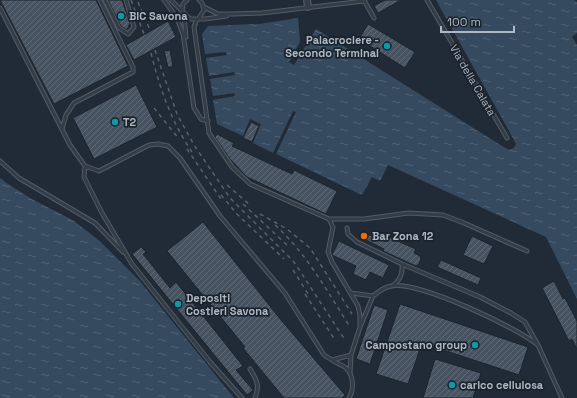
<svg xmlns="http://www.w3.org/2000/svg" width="577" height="398" font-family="'Space Grotesk',sans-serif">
	<defs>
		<pattern id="water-ripples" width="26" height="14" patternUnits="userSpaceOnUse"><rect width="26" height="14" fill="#364a5f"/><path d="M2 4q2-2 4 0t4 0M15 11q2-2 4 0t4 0" fill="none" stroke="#516274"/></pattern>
		<pattern id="building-hatch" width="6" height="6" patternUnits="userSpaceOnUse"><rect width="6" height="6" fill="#475360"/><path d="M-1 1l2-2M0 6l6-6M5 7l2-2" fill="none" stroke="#5f6a75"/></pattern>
	</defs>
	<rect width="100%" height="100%" fill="#212b37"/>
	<path fill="url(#water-ripples)" d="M436 0H574L577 2V33L572 37 577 45V299L546 237 388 165 380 181 372 177 362 195 276 154 296 112 293 111 273 153 253 143 261 124 250 119 243 136 217 124 213 100 235 96 234 93 213 96 210 79 235 75 234 72 209 76 206 58 227 55 226 52 205 54 202 34 208 26 259 24 298 18 300 42 289 62 294 65 316 29 502 146 509 150 514 148 516 144 514 140Z
		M0 178 32 199 73 220 100 241 139 280 234 398H0Z"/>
	<path fill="#212b37" d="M0 176 33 198 74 219 101 239 139 280 100 241 73 220 32 199 5 182Z"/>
	<path fill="url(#building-hatch)" stroke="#1b242e" d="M0 0H96L128 66 54 104Z
		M108 0H122L130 23 127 30 121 26Z
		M385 0H401L378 13 374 6Z
		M168 21 176 37 134 60 126 45Z
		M368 24 415 52 405 68 359 39Z
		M170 50 173 67H168L164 51Z
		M136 85 157 127 94 159 73 118Z
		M251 122 259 126 252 142 243 138Z
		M217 134 234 143 232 146 292 174 294 170 337 191 326 214 247 177 230 159 215 137Z
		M203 222 281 320 345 395 342 398H284L243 348 245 347 167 251Z
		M363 233 382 239 384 235 416 249 414 253 420 256 421 259 419 264 416 266 383 251 384 249 362 238Z
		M472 236 493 246 484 264 463 255Z
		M339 241 389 265 383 278 370 272 366 280 353 274 356 266 332 255Z
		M141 247 146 252 143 254 170 288 176 282 243 366 236 370 253 390 247 395 132 254Z
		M441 260 481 278 478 285 437 267Z
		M554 281 563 299 565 298 577 321V349L572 339 569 341 542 288Z
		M400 304 528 347 519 375 422 343 408 384 376 374Z
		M374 305 388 310 370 364 356 359Z
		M435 359 481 373 473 398H423Z"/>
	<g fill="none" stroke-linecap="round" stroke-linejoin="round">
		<g stroke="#515b65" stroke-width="5">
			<path id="service" d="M105 0 119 28 128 34 134 27 126 0
				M164 0 177 18 183 34 194 108 201 119 208 121
				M171 0 190 19H205L227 16
				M364 0 374 18
				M427 0 507 138
				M204 7 218 14H233L262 13 364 1
				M0 8 70 145 85 166 84 177 102 213 132 264 210 362 242 398
				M182 11 183 4 187 0
				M184 15 186 37
				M199 18 204 10 202 3 199 0
				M197 19 194 27 209 133 232 167 250 184 329 219H364L409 213 443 215 464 223 527 251
				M62 129 66 115 74 103 133 72V67L100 0
				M0 161 19 178 95 223 123 252
				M85 166 99 171 149 145 158 144 168 146 180 158 220 216 285 293 324 355 332 360
				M329 219 333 227 328 252 332 262 358 306 360 316V327L373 296
				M347 228 348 234 357 242 402 264 480 297 511 313 525 322 538 345C516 327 419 281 391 286 384 287 378 292 373 296L351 293
				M392 286C400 281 403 273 402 264
				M538 345 562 398
				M250 369C257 380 260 386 255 398
				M350 373 351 355
				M349 398C354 390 354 375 346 368 343 365 336 363 332 360L351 355 360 327"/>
		</g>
		<g stroke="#515b65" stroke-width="8">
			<path id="minor" d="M307 0 308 7"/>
		</g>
		<use href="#service" stroke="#343d47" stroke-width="3"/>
		<use href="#minor" stroke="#343d47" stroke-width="5.5"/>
		<path stroke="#56616e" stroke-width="1.5" stroke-dasharray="4 4" stroke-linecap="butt" d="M131 0 144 34
			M138 2 150 30
			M155 50 177 114 194 145 230 198 294 262 345 340
			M151 53C160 89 171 121 192 152
			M154 108 179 139
			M187 149 223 202
			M227 185 250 205
			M221 195 237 214 284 259
			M243 204 287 245
			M260 214 287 229 310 248 352 314
			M275 225C307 254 327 291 350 327
			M293 270 310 297
			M305 294 335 340"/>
	</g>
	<g fill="#0f9aa8" stroke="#1a222c" stroke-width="1.5">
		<circle cx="121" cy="16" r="4"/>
		<circle cx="387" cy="46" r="4"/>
		<circle cx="115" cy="122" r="4"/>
		<circle cx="178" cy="304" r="4"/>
		<circle cx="475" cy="345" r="4"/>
		<circle cx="452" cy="385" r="4"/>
	</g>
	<circle fill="#e8710a" stroke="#1a222c" stroke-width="1.5" cx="364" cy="236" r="4"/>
	<g text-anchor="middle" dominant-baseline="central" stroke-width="3.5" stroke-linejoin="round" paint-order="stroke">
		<g font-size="11" font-weight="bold" fill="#aeb8c4" stroke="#1a222c" text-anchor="start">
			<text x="129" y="16">BIC Savona</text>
			<text x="379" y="40" text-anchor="end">Palacrociere -<tspan x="379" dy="13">Secondo Terminal</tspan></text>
			<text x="123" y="122">T2</text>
			<text x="372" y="236">Bar Zona 12</text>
			<text x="186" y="298">Depositi<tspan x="186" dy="13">Costieri Savona</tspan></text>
			<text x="467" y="345" text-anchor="end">Campostano group</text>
			<text x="460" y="385">carico cellulosa</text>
		</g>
		<g font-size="11" fill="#aeb8c4" stroke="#1a222c">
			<text transform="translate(473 80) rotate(60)">Via della Calata</text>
		</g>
	</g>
	<path d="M441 26v6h73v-6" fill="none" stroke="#aeb8c4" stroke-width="2"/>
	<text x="447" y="26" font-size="12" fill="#aeb8c4" stroke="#1a222c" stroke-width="3" paint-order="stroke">100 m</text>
</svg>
